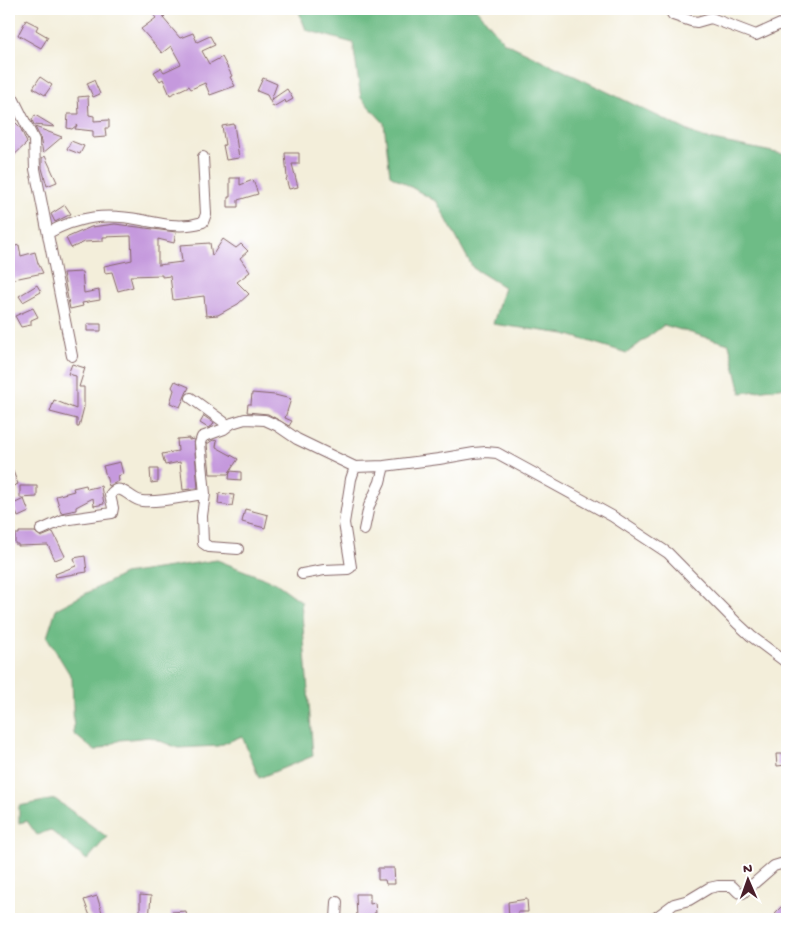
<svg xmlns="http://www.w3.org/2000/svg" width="796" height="928" font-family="'Gochi Hand',sans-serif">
	<rect width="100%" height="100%" fill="#fff"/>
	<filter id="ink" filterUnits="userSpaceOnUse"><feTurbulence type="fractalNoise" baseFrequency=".02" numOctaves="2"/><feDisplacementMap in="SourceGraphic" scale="10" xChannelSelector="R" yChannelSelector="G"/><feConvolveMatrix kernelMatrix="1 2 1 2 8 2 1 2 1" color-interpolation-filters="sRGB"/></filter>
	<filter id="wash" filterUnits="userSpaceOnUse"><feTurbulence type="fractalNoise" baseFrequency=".0096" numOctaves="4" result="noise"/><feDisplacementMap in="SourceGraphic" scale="20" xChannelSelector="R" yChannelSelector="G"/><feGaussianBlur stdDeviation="1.12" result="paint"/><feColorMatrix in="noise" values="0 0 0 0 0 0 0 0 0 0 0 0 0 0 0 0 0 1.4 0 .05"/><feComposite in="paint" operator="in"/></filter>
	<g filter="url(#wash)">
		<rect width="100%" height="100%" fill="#f3eeda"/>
		<path fill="#6ebc86" stroke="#5c6e58" d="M298 9H477L504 42 703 138 787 155V387L741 393 729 344 664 325 627 353 565 334 493 324 504 287 473 268 437 202 390 175 384 123 361 98 353 43 306 30Z
			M217 560 276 583 301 601 313 756 259 778 242 736 218 746 178 748 150 737 120 740 95 751 74 734 72 678 47 637 56 609 124 574Z
			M55 799 107 837 87 860 50 830 37 835 27 821 19 823V806Z"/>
		<g id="blocks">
			<path fill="#c599dd" d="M158 9 165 16 163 18 180 38 193 33 197 42 210 36 215 45 202 51 209 64 222 57 232 76 230 77 235 86 210 95 205 83 191 89 189 86 170 95 163 79 160 81 154 72 161 68 164 72 181 64 171 46 162 53 141 29 156 18 152 13Z
				M26 20 38 26 36 30 48 37 41 48 18 35Z
				M40 77 52 85 45 95 33 88Z
				M263 78 277 84 271 100 287 89 293 99 286 103 285 100 273 107 267 95 257 91Z
				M94 80 100 94 93 97 87 83Z
				M88 96 89 115 94 116V121L109 120V128H105L106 137 93 138V131L75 129 77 125 72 129 67 128 68 114H79L78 97Z
				M35 115 55 127 34 125 32 120Z
				M9 116 20 127 27 143 9 160Z
				M234 124 239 158 226 160 223 145H225L222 126Z
				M35 127 62 137 43 153 40 137Z
				M71 141 84 146 80 154 67 149Z
				M285 153H299V164H292L298 187 289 189 286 179 287 178Z
				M45 156 57 182 47 186 42 168V158Z
				M230 178H240V185L253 180 258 194 238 200V207H228V197H230Z
				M65 205 71 214 55 222 51 214Z
				M115 224 176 232 174 243 158 239V265L182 262 180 245 210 243 212 256 223 239 236 248 241 244 248 251 240 258 250 272 237 282 249 294 238 304 218 315 206 316 204 296 173 300 170 276 162 277V275L130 276 133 287 118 291 112 272 105 273 104 266 132 260 131 236 103 237V241L85 242 71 248 66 238 91 227Z
				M19 245 21 256 35 252 38 263 43 273 9 280V248Z
				M82 272 84 293 99 290 100 300 82 303 83 306 70 309 63 273Z
				M37 285 41 292 23 302 19 296Z
				M33 308 38 317 31 320V325L21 327 15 316Z
				M87 324H101V331H87Z
				M72 364 85 368 79 387H84V407L79 427H77V419L50 412 54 400 76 409V376L68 374Z
				M175 381 189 387 180 407 170 403 174 390 172 387Z
				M252 393 275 395 291 399 285 418 292 421 289 426 268 414 247 412 248 404H251Z
				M204 416 214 423 212 426 208 428 200 423Z
				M189 438V440L194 439 198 488 183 490 180 462 165 465 162 454 178 451 177 439Z
				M213 440 217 441 216 447 238 459 230 471 241 472V480L229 479 230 471 229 474H210L207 444Z
				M9 461 18 484 9 488Z
				M120 462 123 474 118 476 119 481 109 486 103 466Z
				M150 469H158V482L151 483Z
				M86 485 87 489 101 486 104 504 94 506 93 498 76 507V510L61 513 56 496 74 491 73 488Z
				M20 486H37V497L20 498Z
				M219 493 234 495 232 506 218 504Z
				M24 499 29 512 18 517 13 504Z
				M245 509 268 515 265 528 242 522Z
				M19 532H35L41 537 53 532 65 556 55 560 48 545 18 546V544H15V534H19Z
				M85 556 87 572 56 577 55 574 76 566 74 558Z
				M776 754H787V765L777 766Z
				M378 868H394L395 884H386L385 880H378Z
				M356 894H370V904L375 903 376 913H374L375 919H357Z
				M140 895 151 896 149 919H140Z
				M97 896 104 919H92L90 916 84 900Z
				M527 899 528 912H518V919H509L508 902Z
				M782 906 787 911V919H781L775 913Z
				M186 911 187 919H171V912Z"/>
		</g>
	</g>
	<g filter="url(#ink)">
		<use href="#blocks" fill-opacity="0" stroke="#856768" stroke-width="1"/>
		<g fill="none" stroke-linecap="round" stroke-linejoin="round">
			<g stroke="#856768" stroke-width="12">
				<path id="minor" d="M669 9 673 15 691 21 697 22 711 18 756 35 787 21
					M9 96 13 98 34 140 35 169 72 356
					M48 233C79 216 106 213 142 220 163 224 181 229 203 222L206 214 203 157
					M191 398 228 425
					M41 530 63 520 112 513 113 508 110 495C120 480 130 500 142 501 161 503 186 496 205 494
					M364 530 369 506 380 482 384 466
					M238 549 209 547 203 543 202 516 205 494 200 443 202 437 224 429 232 423 245 419 265 420 278 426 297 439 355 467 384 466 439 459 474 453 486 452 497 453 612 516 668 553 737 623 751 636 787 663
					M302 574 324 570 348 569 351 567 344 523 351 479 355 467
					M336 919 337 902
					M654 919 674 904 689 900 709 888 718 886H732L738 892 743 893 774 866 787 862"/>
			</g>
			<use href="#minor" stroke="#fff" stroke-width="10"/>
		</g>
	</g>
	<rect width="796" height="928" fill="none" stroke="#fff" stroke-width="30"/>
	<g transform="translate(748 880) rotate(358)" stroke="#ffffff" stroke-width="4" paint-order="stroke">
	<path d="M0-4L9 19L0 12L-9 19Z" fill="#4a1f2b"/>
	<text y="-8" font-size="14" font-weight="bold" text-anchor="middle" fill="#4a1f2b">N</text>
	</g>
</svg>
